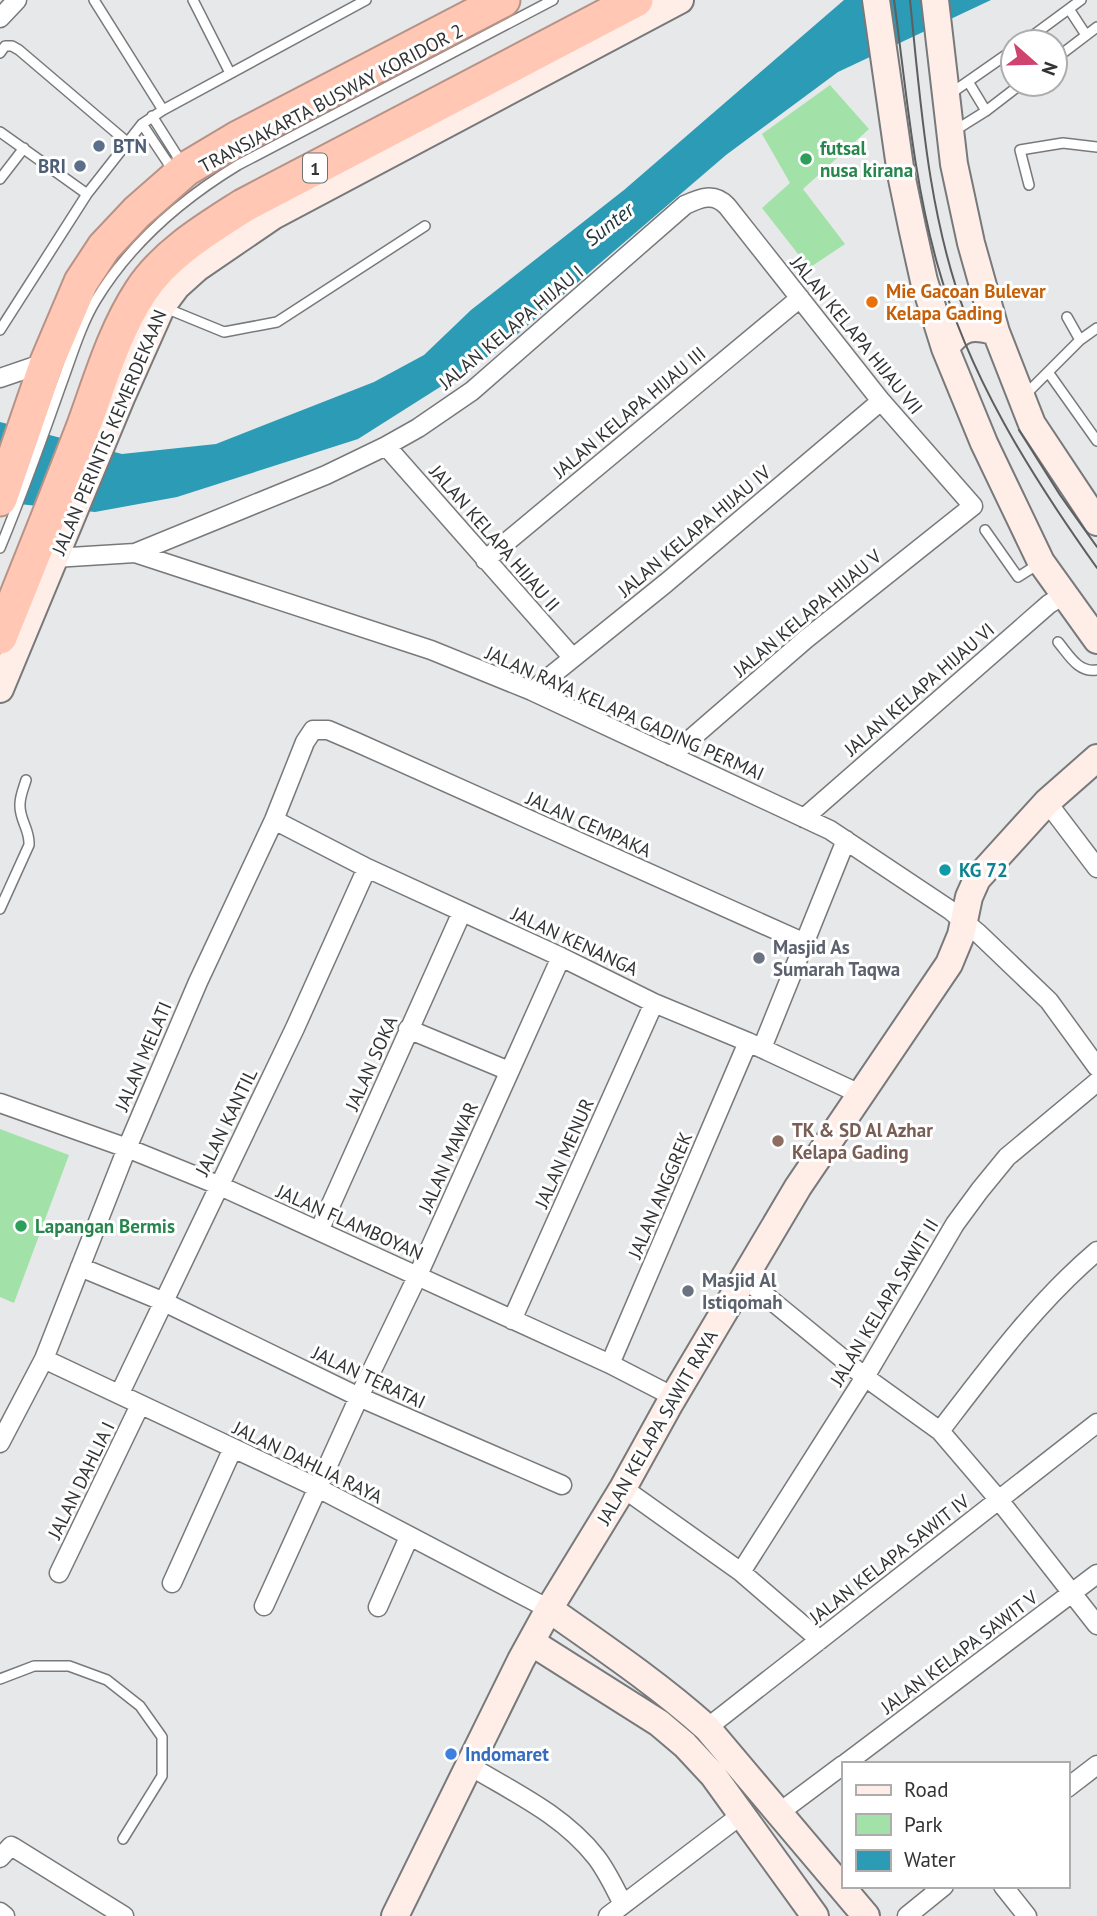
<svg xmlns="http://www.w3.org/2000/svg" width="1097" height="1916" font-family="'PT Sans',sans-serif">
	<rect width="100%" height="100%" fill="#e7e8ea"/>
	<path fill="#a2e2a9" d="M830 85 869 129 803 189 845 244 809 268 762 208 790 183 762 134Z
		M0 1129 69 1155 14 1303 0 1297Z"/>
	<path fill="#2c9bb5" d="M844 0H991L838 72 726 155 500 349 358 439 177 497 95 512 0 502V422L122 454 216 444 374 382 424 355 471 310 624 190Z"/>
	<g fill="none" stroke-linecap="round" stroke-linejoin="round">
		<g stroke="#78797b" stroke-width="12">
			<path id="lane" d="M94 0 163 110
				M193 0 230 73
				M1069 9 1086 35
				M1024 42 1081 0
				M0 53 5 46H12L19 50 127 142
				M1055 59 1097 27
				M969 83 986 111
				M950 94 1013 50
				M152 116 183 165
				M142 124 174 172
				M954 131 986 111 1021 84
				M0 132 87 194
				M0 179 24 148
				M1029 185 1020 150 1063 143 1097 147
				M163 307 224 332 277 322 425 226
				M1067 317 1080 340
				M0 330 87 194 142 124 163 110 366 0
				M1048 372 1097 441
				M1025 395 1080 340 1097 328
				M985 530 1018 577 1040 563
				M0 548C22 495 41 442 60 388 71 359 80 326 96 300 130 244 182 199 238 165L553 0
				M1058 642C1069 655 1078 673 1097 670
				M0 909 29 845C30 829 19 820 20 804 20 796 24 787 26 780
				M0 1679 34 1666H69L107 1680 140 1706 162 1737V1776L123 1839"/>
		</g>
		<g stroke="#78797b" stroke-width="21">
			<path id="street" d="M0 18 17 0
				M0 378 47 362
				M386 446 573 658
				M135 553 326 475 386 446 418 428 472 391 685 205C700 198 714 192 727 206L881 401 973 506 806 639 671 756
				M54 558 135 553 431 650 532 691 830 830 950 910 978 933 1049 1001 1097 1067
				M485 560 800 298
				M532 691 666 583 881 401
				M1047 802 1097 868
				M804 818 1049 604 1064 595
				M274 820 367 868 561 957 654 1003 748 1042 860 1094
				M408 1029 509 1071
				M762 1048 846 840
				M0 1103 127 1148 218 1185 610 1364 674 1397
				M319 1231 462 912
				M80 1267 162 1301 359 1397 562 1485
				M744 1278 865 1377 940 1431 999 1500 1097 1625
				M512 1320 654 1003
				M44 1359 318 1488 549 1609
				M610 1364 748 1042
				M120 1393 295 1028 367 868
				M940 1431C989 1367 1036 1303 1097 1251
				M0 1443 44 1359 127 1148 198 982 274 820 305 742 313 730H328L356 742 805 943
				M623 1488 741 1572 820 1640
				M741 1572 865 1377 955 1224 980 1190 1007 1157 1097 1082
				M59 1573 140 1405
				M172 1583 233 1448
				M264 1606 359 1397 418 1275 561 957
				M378 1607 409 1537
				M707 1728 1097 1423
				M845 1764 1097 1574
				M470 1766C515 1793 563 1815 596 1857 607 1871 615 1889 623 1904
				M1067 1788 1097 1765
				M780 1812 843 1765
				M0 1858 11 1846 13 1847 124 1916
				M1003 1886 1027 1916
				M0 1912 5 1916
				M608 1916 741 1815
				M907 1916 944 1886"/>
		</g>
		<g stroke="#78797b" stroke-width="30">
			<path id="secondary" d="M876 0 901 174 912 227 924 281 945 348 984 443 1041 562 1097 640
				M935 0 954 164 971 243 996 332 1032 424 1097 522
				M945 348C961 327 971 324 996 332
				M0 689 121 398 162 306 177 286 197 268 273 216 680 0
				M549 1609C603 1647 658 1684 707 1728L866 1916
				M531 1642 659 1723 685 1745 713 1775 815 1916
				M395 1916 521 1660 549 1609 623 1488 670 1403 798 1187 949 964 961 935 969 897 977 879 1047 802 1097 758"/>
		</g>
		<g stroke="#b79387" stroke-width="37">
			<path id="highway" d="M0 499 47 362 81 282 104 247 137 212 186 169 238 138 503 0
				M0 637C28 568 56 498 83 428 100 382 114 332 141 291 165 254 207 229 243 206L636 0"/>
		</g>
		<use href="#lane" stroke="#fff" stroke-width="9"/>
		<use href="#street" stroke="#fff" stroke-width="18"/>
		<use href="#secondary" stroke="#ffeee8" stroke-width="26"/>
		<use href="#highway" stroke="#ffc7b4" stroke-width="33"/>
		<path stroke="#5d5e5f" stroke-width="2" d="M894 0C906 87 913 177 937 263 968 375 1030 474 1097 568
			M910 0C921 107 928 215 966 316
			M1019 430 1060 495 1097 547"/>
	</g>
	<g fill="#5c6f8a" stroke="#fff" stroke-width="2.5">
		<circle cx="99" cy="146" r="7"/>
		<circle cx="80" cy="166" r="7"/>
	</g>
	<g fill="#2e9e5b" stroke="#fff" stroke-width="2.5">
		<circle cx="806" cy="159" r="7"/>
		<circle cx="21" cy="1226" r="7"/>
	</g>
	<circle fill="#e8710a" stroke="#fff" stroke-width="2.5" cx="872" cy="302" r="7"/>
	<circle fill="#0f9aa8" stroke="#fff" stroke-width="2.5" cx="945" cy="870" r="7"/>
	<g fill="#6b7280" stroke="#fff" stroke-width="2.5">
		<circle cx="759" cy="958" r="7"/>
		<circle cx="688" cy="1291" r="7"/>
	</g>
	<circle fill="#8d6e63" stroke="#fff" stroke-width="2.5" cx="778" cy="1141" r="7"/>
	<circle fill="#3f7fe0" stroke="#fff" stroke-width="2.5" cx="451" cy="1754" r="7"/>
	<g text-anchor="middle" dominant-baseline="central" stroke-width="6" stroke-linejoin="round" paint-order="stroke">
		<rect fill="#fff" stroke="#707071" stroke-width="2" x="303" y="153.5" width="24" height="29" rx="5"/>
		<g font-size="18" font-weight="bold" fill="#323334">
			<text x="315" y="168">1</text>
		</g>
		<g font-size="19" fill="#323334" stroke="#fff">
			<text transform="translate(331 98) rotate(-28)">TRANSJAKARTA BUSWAY KORIDOR 2</text>
			<text transform="translate(511 327) rotate(-40)">JALAN KELAPA HIJAU I</text>
			<text transform="translate(857 335) rotate(51)">JALAN KELAPA HIJAU VII</text>
			<text transform="translate(629 412) rotate(-40)">JALAN KELAPA HIJAU III</text>
			<text transform="translate(109 432) rotate(-67)">JALAN PERINTIS KEMERDEKAAN</text>
			<text transform="translate(694 531) rotate(-40)">JALAN KELAPA HIJAU IV</text>
			<text transform="translate(495 538) rotate(49)">JALAN KELAPA HIJAU II</text>
			<text transform="translate(807 613) rotate(-40)">JALAN KELAPA HIJAU V</text>
			<text transform="translate(919 689) rotate(-41)">JALAN KELAPA HIJAU VI</text>
			<text transform="translate(625 713) rotate(24)">JALAN RAYA KELAPA GADING PERMAI</text>
			<text transform="translate(589 824) rotate(24)">JALAN CEMPAKA</text>
			<text transform="translate(575 941) rotate(25)">JALAN KENANGA</text>
			<text transform="translate(143 1056) rotate(-67)">JALAN MELATI</text>
			<text transform="translate(371 1063) rotate(-66)">JALAN SOKA</text>
			<text transform="translate(226 1122) rotate(-64)">JALAN KANTIL</text>
			<text transform="translate(564 1153) rotate(-66)">JALAN MENUR</text>
			<text transform="translate(448 1157) rotate(-66)">JALAN MAWAR</text>
			<text transform="translate(660 1195) rotate(-67)">JALAN ANGGREK</text>
			<text transform="translate(350 1222) rotate(24)">JALAN FLAMBOYAN</text>
			<text transform="translate(884 1302) rotate(-59)">JALAN KELAPA SAWIT II</text>
			<text transform="translate(369 1377) rotate(25)">JALAN TERATAI</text>
			<text transform="translate(657 1427) rotate(-60)">JALAN KELAPA SAWIT RAYA</text>
			<text transform="translate(308 1462) rotate(26)">JALAN DAHLIA RAYA</text>
			<text transform="translate(81 1480) rotate(-64)">JALAN DAHLIA I</text>
			<text transform="translate(889 1559) rotate(-38)">JALAN KELAPA SAWIT IV</text>
			<text transform="translate(959 1652) rotate(-37)">JALAN KELAPA SAWIT V</text>
		</g>
		<g font-size="19" font-weight="bold" fill="#4e5e75" stroke="#fff" text-anchor="start">
			<text x="113" y="146">BTN</text>
			<text x="66" y="166" text-anchor="end">BRI</text>
		</g>
		<g font-size="19" font-weight="bold" fill="#27864d" stroke="#fff" text-anchor="start">
			<text x="820" y="148">futsal<tspan x="820" dy="22">nusa kirana</tspan></text>
			<text x="35" y="1226">Lapangan Bermis</text>
		</g>
		<g font-size="19" font-weight="bold" fill="#c56008" stroke="#fff" text-anchor="start">
			<text x="886" y="291">Mie Gacoan Bulevar<tspan x="886" dy="22">Kelapa Gading</tspan></text>
		</g>
		<g font-size="19" font-weight="bold" fill="#0d838f" stroke="#fff" text-anchor="start">
			<text x="959" y="870">KG 72</text>
		</g>
		<g font-size="19" font-weight="bold" fill="#5b616d" stroke="#fff" text-anchor="start">
			<text x="773" y="947">Masjid As<tspan x="773" dy="22">Sumarah Taqwa</tspan></text>
			<text x="702" y="1280">Masjid Al<tspan x="702" dy="22">Istiqomah</tspan></text>
		</g>
		<g font-size="19" font-weight="bold" fill="#785e54" stroke="#fff" text-anchor="start">
			<text x="792" y="1130">TK &amp; SD Al Azhar<tspan x="792" dy="22">Kelapa Gading</tspan></text>
		</g>
		<g font-size="19" font-weight="bold" fill="#366cbe" stroke="#fff" text-anchor="start">
			<text x="465" y="1754">Indomaret</text>
		</g>
		<g font-size="21" font-style="italic" fill="#1d353b" stroke="#fff">
			<text transform="translate(609 224) rotate(-38)">Sunter</text>
		</g>
	</g>
	<rect x="842" y="1762" width="228" height="126" fill="#ffffff" stroke="#adadae" stroke-width="2"/>
	<rect x="856" y="1785" width="35" height="10" fill="#ffeee8" stroke="#adadae" stroke-width="2"/>
	<text x="904" y="1797" font-size="21" fill="#323334">Road</text>
	<rect x="856" y="1814" width="35" height="21" fill="#a2e2a9" stroke="#adadae" stroke-width="2"/>
	<text x="904" y="1832" font-size="21" fill="#323334">Park</text>
	<rect x="856" y="1850" width="35" height="21" fill="#2c9bb5" stroke="#adadae" stroke-width="2"/>
	<text x="904" y="1867" font-size="21" fill="#323334">Water</text>
	<g transform="translate(1034 63) rotate(110)"><circle r="33" fill="#ffffff" stroke="#adadae" stroke-width="2"/>
	<path d="M0-5L12 26L0 18L-12 26Z" fill="#d1436f"/>
	<text y="-10" font-size="19" font-weight="bold" text-anchor="middle" fill="#323334">N</text>
	</g>
</svg>
